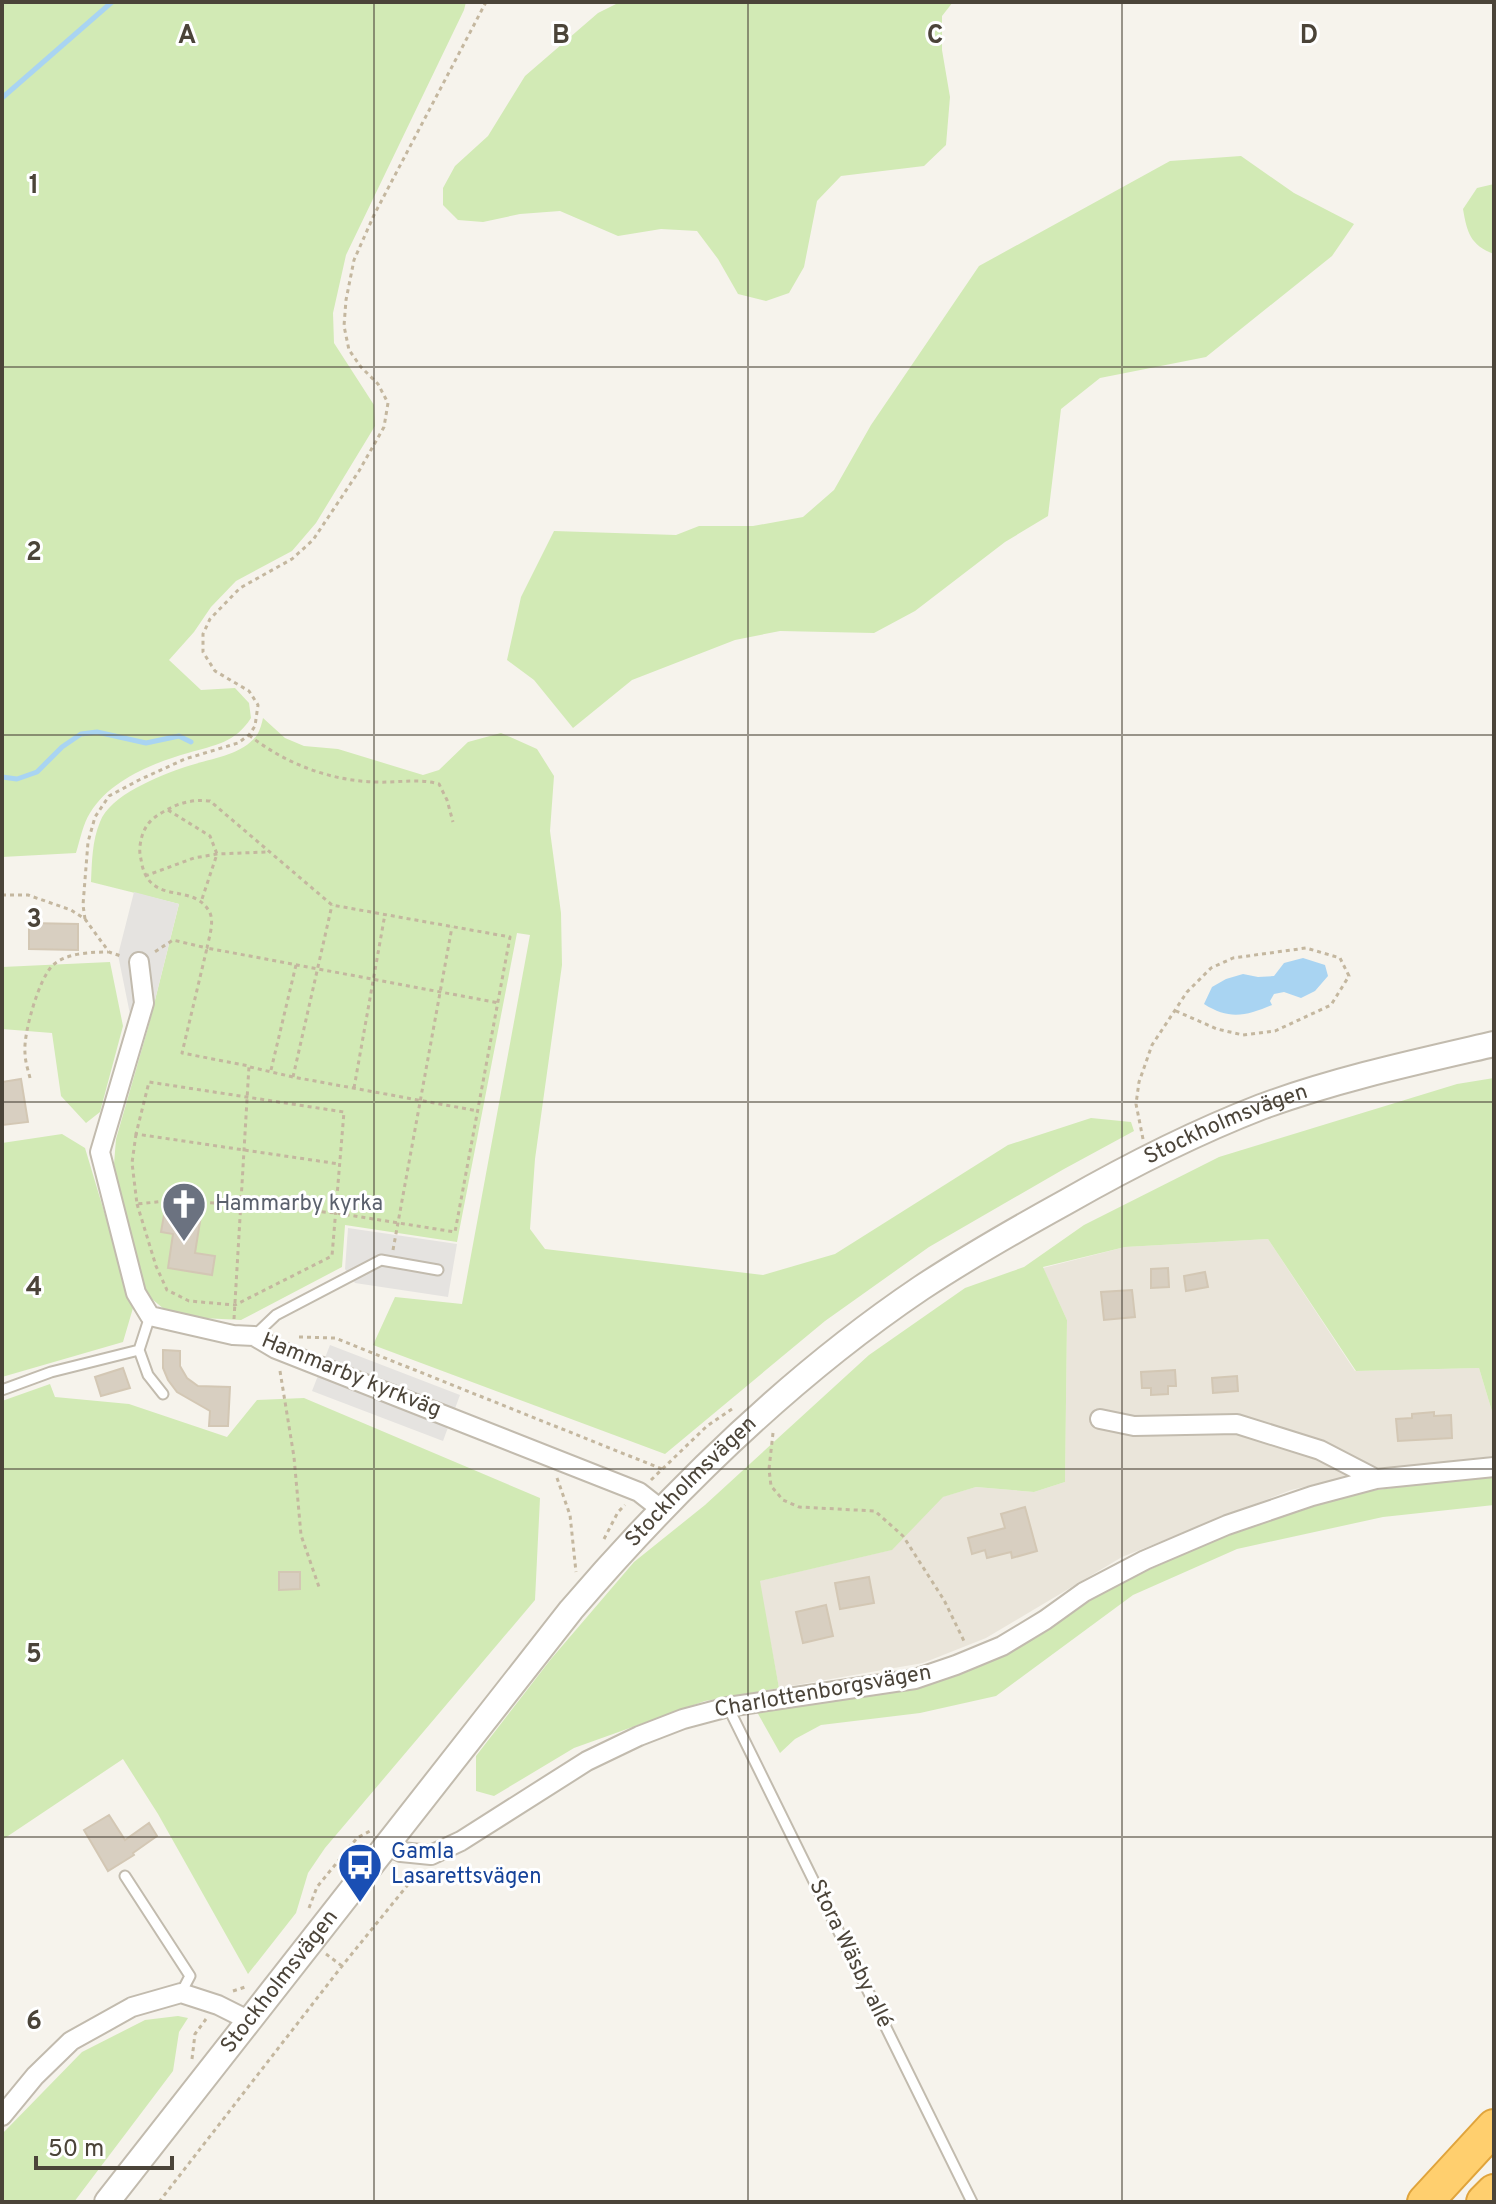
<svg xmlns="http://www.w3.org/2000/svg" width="1496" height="2204" font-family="Overpass,sans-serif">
	<rect width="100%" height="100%" fill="#f6f3ec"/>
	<path fill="#eae5da" d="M1268 1239 1355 1371 1479 1368 1494 1418V1456L1375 1470 1291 1490 1122 1557 986 1638 923 1663 779 1688 759 1581 891 1550 942 1497 976 1487 1034 1492 1065 1482 1067 1320 1043 1268 1125 1247Z"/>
	<path fill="#d2eab5" d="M2 2H466L464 10 346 255 333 313 334 343 374 405 375 426 316 523 292 551 236 581 211 607 194 632 169 660 201 690 235 688 249 703 251 718C235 743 215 745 188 753 153 763 110 780 90 813 83 824 80 840 76 853L2 857Z
		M620 2H953L942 16V50L950 97 946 145 924 166 841 176 817 201 804 267 789 293 766 301 738 294 718 259 697 231 661 229 618 236 560 211 520 214 483 222 458 220 443 205V188L455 166 488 136 525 76 598 13Z
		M1241 156 1294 193 1354 224 1332 256 1206 357 1100 378 1061 409 1048 516 1005 542 915 611 874 633 780 631 735 640 632 680 573 728 534 680 507 660 521 597 554 531 676 535 699 526H753L803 517 834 490 871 425 979 266 1170 161Z
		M1494 184V254C1470 245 1467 232 1463 209L1477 188Z
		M263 718 285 738 304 746 338 749 423 775 439 770 468 742 501 733 537 749 554 776 550 831 561 913 562 965 535 1159 530 1229 545 1249 763 1275 835 1254 1008 1145 1091 1118 1131 1122 1134 1131 1064 1169 929 1247 825 1321 665 1454 373 1345 395 1297 462 1304 530 935 517 933 457 1242 345 1225 342 1267 241 1320 183 1317 164 1309 147 1295 118 1195 114 1164 116 1139 148 1028 179 904 91 882C92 862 92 841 100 822 110 795 159 776 185 767 208 759 242 756 257 735 260 730 262 723 263 718Z
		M110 962 123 1026 100 1112 86 1123 61 1096 52 1033 2 1029V967Z
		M1494 1078V1418L1479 1368 1356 1371 1268 1239 1125 1247 1043 1267 1067 1320 1065 1482 1034 1492 976 1487 943 1497 892 1550 760 1581 779 1688 705 1701 574 1748 494 1796 476 1791V1756L551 1659 634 1562 705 1505 869 1355 965 1288 1024 1267 1084 1225 1219 1157 1457 1084Z
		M62 1134 85 1148 133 1308 123 1342 2 1377V1143Z
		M50 1384 55 1397 129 1404 227 1437 257 1400 304 1398 540 1498 535 1600 325 1848 308 1873 296 1913 248 1974 158 1814 123 1759 2 1840V1401Z
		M1494 1477V1505L1383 1517 1237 1549 1133 1595 996 1696 920 1713 821 1725 795 1739 780 1753 757 1712 912 1690 969 1671 1038 1637 1110 1587 1232 1533 1315 1506 1370 1491 1457 1479Z
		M178 2016 188 2018 179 2032 173 2071 74 2202H2V2134L82 2052 145 2020Z"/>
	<path fill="#e5e3e0" d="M134 892 179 904 148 1028 132 1024 118 955Z
		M348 1228 457 1244 448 1297 355 1283 345 1269Z
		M330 1345 460 1395 443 1441 312 1391Z"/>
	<path fill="#a9d4f2" d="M1303 958 1325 965 1328 976 1315 991 1301 998 1284 992 1274 994 1270 1001 1272 1005C1246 1016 1229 1020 1204 1004L1212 987 1226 979 1243 974 1258 977 1274 976 1284 963Z"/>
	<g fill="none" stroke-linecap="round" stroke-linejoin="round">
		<path stroke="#a9d4f2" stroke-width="5" d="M2 98 112 2
			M2 777 17 779 37 772 62 747 81 734 97 732 146 743 179 736 191 742"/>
	</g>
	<path fill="#d8cfc1" stroke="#d3c7b4" stroke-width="2" d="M29 923 78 924V950L29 949Z
		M21 1079 28 1122 3 1125 2 1082Z
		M176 1206 202 1209 195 1253 215 1256 212 1275 168 1268 173 1234 161 1232 164 1215 174 1216Z
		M1168 1268 1169 1287 1151 1288V1269Z
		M1205 1272 1208 1287 1186 1291 1184 1276Z
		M1132 1290 1135 1317 1104 1320 1101 1292Z
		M163 1350 180 1351V1366L187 1378 198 1386 230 1387 228 1426H209L210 1411 177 1392 168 1380 163 1368Z
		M123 1368 130 1388 101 1396 95 1377Z
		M1175 1370 1176 1386H1168V1394L1151 1395V1388H1142L1141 1372Z
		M1237 1376 1238 1391 1213 1393 1212 1378Z
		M1434 1412V1416L1451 1415 1452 1438 1398 1441 1396 1419 1412 1418V1414Z
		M1025 1507 1037 1551 1012 1558 1011 1552 987 1558 985 1550 972 1554 968 1538 1005 1528 1001 1514Z
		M279 1572H300V1589L279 1590Z
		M869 1577 874 1603 840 1609 835 1583Z
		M826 1605 833 1636 803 1643 796 1612Z
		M109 1815 125 1840 149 1823 157 1836 133 1853 134 1855 108 1871 84 1830Z"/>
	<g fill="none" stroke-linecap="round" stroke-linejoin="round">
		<g stroke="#c2bbae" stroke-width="13">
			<path id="service" d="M254 1336 276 1315 381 1260 438 1270
				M139 1350 148 1375 163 1394
				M2 1390 51 1372 139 1350 150 1316
				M728 1707 972 2202
				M125 1876 190 1976 181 1993"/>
		</g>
		<g stroke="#c2bbae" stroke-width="22">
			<path id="minor" d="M139 962 144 1003 100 1152 136 1293 150 1316 233 1335 254 1336 276 1349 639 1492 662 1510
				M1100 1419 1134 1426 1237 1424 1320 1450 1376 1479
				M386 1845 401 1852 431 1855 461 1841 587 1761 639 1736 683 1719 728 1707 915 1679 956 1665 1002 1646 1045 1620 1084 1592 1145 1560 1227 1525 1312 1496 1376 1479 1494 1467
				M2 2116 35 2076 71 2041 132 2007 181 1993 218 2005 250 2021"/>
		</g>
		<g stroke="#c2bbae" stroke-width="28">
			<g id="tertiary">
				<path id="s1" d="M107 2202 571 1610C674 1490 789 1377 921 1288 968 1257 1017 1229 1066 1202 1129 1166 1194 1133 1261 1107 1337 1079 1416 1062 1494 1044"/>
			</g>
		</g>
		<g stroke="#e0a43c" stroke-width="38">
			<path id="motorway" d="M1425 2202 1494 2127
				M1484 2202 1494 2192"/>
		</g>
		<path stroke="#c4b79f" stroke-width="3" stroke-dasharray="4 4" stroke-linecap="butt" d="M249 735C284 763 330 781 376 782 398 783 418 778 439 784L447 800 453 822
			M168 810 210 836 217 854 201 902
			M145 876 194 858 217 854 266 852
			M2 895H28L71 910 85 919 109 952 121 956
			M85 919 83 905 88 842 95 817 109 796 139 780 185 759 238 743 249 735 255 726 258 705 249 691 215 671 203 652V634L210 619 240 588 292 559 313 540 359 471 384 427 388 403 378 384 361 367 349 350 344 326 346 300 354 260 374 215 486 2
			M250 1067 293 1077 478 1111
			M271 1070 296 965
			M293 1077 332 905
			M30 1078C28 1070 25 1061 25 1053 23 1034 39 978 53 965 66 953 92 952 108 952
			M354 1088 385 914
			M136 1134 132 1163 137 1204 176 1200 336 1213 455 1232 510 937 332 905 210 801C192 799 178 803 163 812 148 820 142 830 140 846 139 853 141 858 142 865 152 906 192 882 209 911 215 921 209 937 207 948L173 940 153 953
			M1143 1139 1136 1104 1139 1082 1152 1045 1187 992 1211 968 1233 958 1306 948 1340 958 1349 976 1331 1005 1275 1031 1243 1035 1217 1029 1176 1011
			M137 1204 156 1266 167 1290 189 1301 235 1305 332 1256 344 1112 149 1082 136 1134 339 1164
			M393 1250 452 927
			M234 1319 249 1066 182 1053 207 948 499 1003
			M299 1337 335 1338 662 1469
			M280 1371 294 1457 301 1535 319 1587
			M773 1433 769 1469 771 1486 783 1500 799 1507 875 1511 903 1536 944 1600 964 1641
			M557 1478 570 1515 576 1572
			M651 1480 707 1426 732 1409
			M604 1539 618 1512 625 1505
			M309 1908 317 1887 357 1838 370 1831
			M326 1954 342 1966
			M233 1991 248 1986
			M192 2059 195 2034 206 2019
			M159 2202 342 1966 419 1871"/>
		<use href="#service" stroke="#fff" stroke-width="9"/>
		<use href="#minor" stroke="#fff" stroke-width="18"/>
		<use href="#tertiary" stroke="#fff" stroke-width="24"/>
		<use href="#motorway" stroke="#ffcf6e" stroke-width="34"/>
	</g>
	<path fill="none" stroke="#4b4439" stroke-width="2" stroke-opacity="0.55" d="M374 2V2202M748 2V2202M1122 2V2202M2 367H1494M2 735H1494M2 1102H1494M2 1469H1494M2 1837H1494"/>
	<defs>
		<g id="church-pin" transform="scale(2.3)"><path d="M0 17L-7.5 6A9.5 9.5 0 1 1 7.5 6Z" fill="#6b7280" stroke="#fff"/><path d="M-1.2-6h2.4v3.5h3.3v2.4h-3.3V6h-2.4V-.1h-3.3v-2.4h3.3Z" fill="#fff"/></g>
		<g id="bus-pin" transform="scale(2.3)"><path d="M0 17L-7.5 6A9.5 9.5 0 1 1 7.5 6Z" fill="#1a4fb4" stroke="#fff"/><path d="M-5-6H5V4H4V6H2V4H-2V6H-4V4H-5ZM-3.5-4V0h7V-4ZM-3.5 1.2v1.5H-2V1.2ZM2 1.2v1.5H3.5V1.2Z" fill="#fff"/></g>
	</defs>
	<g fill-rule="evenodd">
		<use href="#church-pin" x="184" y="1204"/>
		<use href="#bus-pin" x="360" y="1865"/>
	</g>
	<g text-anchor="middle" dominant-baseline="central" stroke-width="6" stroke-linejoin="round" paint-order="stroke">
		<g font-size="22" fill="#4b4439" stroke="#fff">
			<text stroke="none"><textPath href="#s1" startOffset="1576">Stockholmsvägen</textPath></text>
			<text transform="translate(351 1376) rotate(22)">Hammarby kyrkväg</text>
			<text stroke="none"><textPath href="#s1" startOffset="928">Stockholmsvägen</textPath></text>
			<text transform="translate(823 1692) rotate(-10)">Charlottenborgsvägen</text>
			<text transform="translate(850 1954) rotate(64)">Stora Wäsby allé</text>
			<text stroke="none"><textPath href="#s1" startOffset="280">Stockholmsvägen</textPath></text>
		</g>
		<g font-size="22" fill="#5b616d" stroke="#fff" text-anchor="start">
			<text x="215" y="1204">Hammarby kyrka</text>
		</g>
		<g font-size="22" fill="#164399" stroke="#fff" text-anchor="start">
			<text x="391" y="1852">Gamla<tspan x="391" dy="25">Lasarettsvägen</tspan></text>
		</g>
	</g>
	<g font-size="26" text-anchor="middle" font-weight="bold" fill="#4b4439" stroke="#fff" stroke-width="6" stroke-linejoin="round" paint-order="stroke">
		<text x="187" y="43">A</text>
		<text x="561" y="43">B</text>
		<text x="935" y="43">C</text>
		<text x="1309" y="43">D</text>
		<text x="34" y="193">1</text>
		<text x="34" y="560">2</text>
		<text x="34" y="927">3</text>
		<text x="34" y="1295">4</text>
		<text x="34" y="1662">5</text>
		<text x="34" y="2029">6</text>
	</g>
	<rect width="1496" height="2204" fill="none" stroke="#4b4439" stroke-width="8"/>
	<path d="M36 2156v12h136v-12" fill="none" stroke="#4b4439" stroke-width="4"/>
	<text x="48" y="2156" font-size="24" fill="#4b4439" stroke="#ffffff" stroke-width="6" paint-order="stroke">50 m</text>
</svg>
